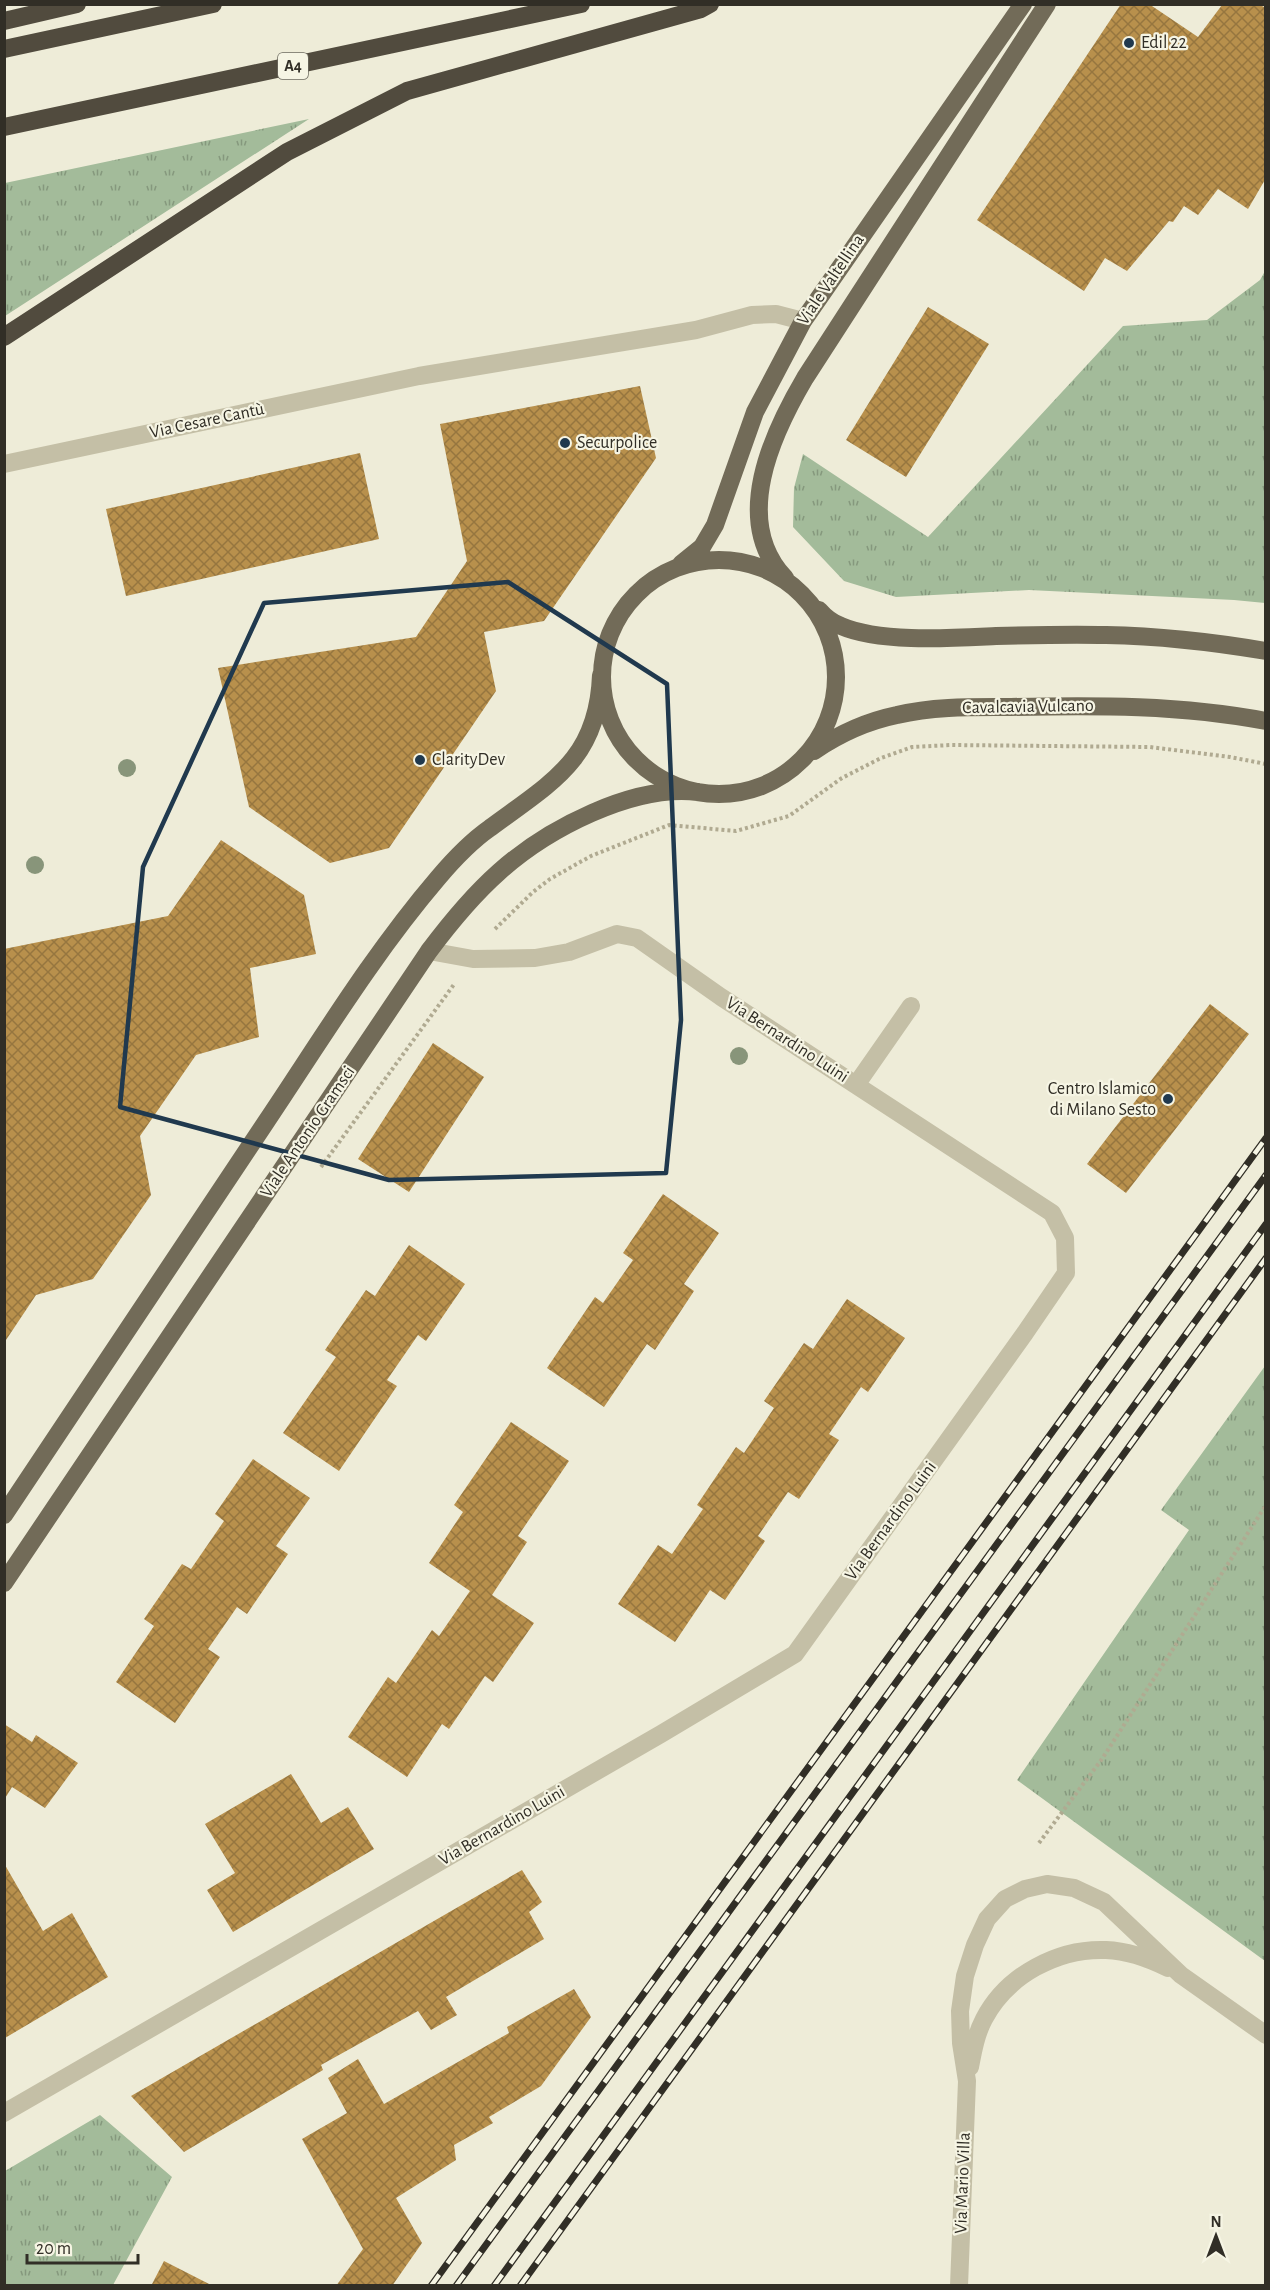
<svg xmlns="http://www.w3.org/2000/svg" width="1270" height="2290" font-family="'Alegreya Sans',sans-serif">
	<defs>
		<pattern id="grass-tufts" width="24" height="20" patternUnits="userSpaceOnUse" patternTransform="scale(1.5)"><rect width="24" height="20" fill="#a3bb9a"/><path d="M3 7l-1-3M5 7V3M7 7l1-3M15 17l-1-3M17 17v-4M19 17l1-3" fill="none" stroke="#85987d"/></pattern>
		<pattern id="building-cross-hatch" width="8" height="8" patternUnits="userSpaceOnUse" patternTransform="scale(1.5)"><rect width="8" height="8" fill="#b8904c"/><path d="M0 0l8 8M0 8l8-8" fill="none" stroke="#96763f"/></pattern>
	</defs>
	<rect width="100%" height="100%" fill="#eeecd8"/>
	<path fill="url(#grass-tufts)" d="M309 119 5 316V183Z
		M1265 271V603L1234 600 1029 590 896 597 844 581 793 527 794 488 803 454 928 537 1123 326 1207 320 1260 280Z
		M1265 1366V1961L1017 1780 1189 1530 1161 1510Z
		M100 2115 172 2177 113 2285H5V2171Z"/>
	<path fill="url(#building-cross-hatch)" d="M1121 4H1149L1198 37 1222 5H1260L1266 8V178L1248 209 1218 189 1198 215 1184 206 1173 222 1169 221 1127 271 1105 258 1084 291 977 220Z
		M928 307 989 344 906 477 846 440Z
		M640 386 656 458 544 621 484 632 496 691 389 848 330 863 249 807 218 668 416 637 467 561 440 424Z
		M360 453 379 539 126 596 106 509Z
		M221 840 304 895 316 954 250 968 259 1037 196 1055 140 1136 151 1195 93 1279 36 1295 4 1343V949L168 916Z
		M1210 1004 1249 1034 1126 1193 1087 1164Z
		M433 1043 484 1077 409 1192 358 1159Z
		M663 1194 719 1233 684 1284 694 1291 655 1350 647 1344 604 1407 547 1368 595 1297 603 1303 633 1260 623 1253Z
		M409 1245 465 1284 426 1341 418 1335 387 1380 397 1386 339 1471 283 1433 336 1357 325 1350 366 1290 375 1296Z
		M847 1299 905 1338 868 1392 861 1387 829 1434 839 1440 799 1499 788 1492 758 1536 765 1541 725 1600 710 1590 675 1642 618 1604 658 1545 672 1554 703 1509 697 1505 736 1447 744 1453 774 1408 764 1401 804 1343 813 1349Z
		M511 1422 569 1461 518 1536 527 1542 492 1595 534 1623 493 1682 485 1676 449 1729 442 1724 407 1777 348 1737 388 1677 396 1683 432 1630 439 1636 470 1591 429 1563 463 1512 454 1505Z
		M253 1459 310 1498 276 1546 288 1554 247 1614 237 1607 208 1649 220 1657 175 1723 116 1682 154 1626 144 1619 182 1564 191 1569 224 1521 215 1514Z
		M4 1724 32 1742 36 1735 78 1763 45 1808 12 1787 4 1800Z
		M291 1774 321 1823 348 1807 374 1849 233 1932 207 1890 235 1873 205 1824Z
		M5 1865 43 1931 72 1913 108 1977 5 2038Z
		M522 1870 542 1902 529 1912 544 1939 446 1997 457 2015 431 2030 418 2011 321 2065 323 2070 184 2152 131 2096Z
		M574 1989 591 2017 541 2086 489 2117 493 2123 454 2145 456 2160 396 2198 422 2243 392 2286H336L363 2249 302 2139 347 2113 328 2078 358 2059 384 2104 509 2033 507 2027Z
		M164 2261 213 2286H151Z"/>
	<g fill="none" stroke-linecap="round" stroke-linejoin="round">
		<path stroke="#b0aa91" stroke-width="4" stroke-dasharray="3 3" stroke-linecap="butt" d="M495 929 533 892 550 879 591 856 669 825 736 831 789 816 842 778 881 758 912 747 951 745 1150 747 1230 757 1266 764
			M321 1167 455 983
			M1039 1843 1102 1759 1266 1505"/>
		<path stroke="#c4bfa6" stroke-width="18" d="M4 464 419 376 696 330 752 315 776 314 803 321
			M856 1085 911 1006
			M970 2067C973 2051 976 2034 984 2019 1007 1975 1058 1948 1106 1950 1128 1951 1148 1958 1168 1968
			M4 2113 661 1734 795 1654 1025 1333 1066 1273 1065 1238 1052 1213 721 997 637 938 617 934 569 952 535 958 473 959 429 951
			M959 2286 967 2081 961 2043 960 2011 965 1976 975 1945 987 1919 1005 1899 1025 1889 1047 1884 1074 1888 1104 1902 1181 1975 1266 2035"/>
		<path stroke="#726b58" stroke-width="18" d="M602 677a117 117 0 1 1 234 0a117 117 0 1 1-234 0Z
			M681 564 702 547 715 525 755 412 803 321 1023 4
			M785 578C731 521 772 434 805 378L1047 4
			M819 610C825 617 833 623 841 626 880 643 953 638 996 636 1032 635 1069 634 1106 635 1160 636 1213 642 1266 651
			M814 751C839 734 868 721 897 715 934 706 973 707 1011 707 1096 705 1182 705 1266 721
			M4 1515C92 1384 179 1253 266 1122 321 1040 373 954 438 878 454 859 470 842 490 828 552 782 598 759 601 675
			M4 1583 429 951C450 923 473 895 499 872 547 829 633 784 698 792"/>
		<path stroke="#514b3e" stroke-width="18" d="M4 21 77 4
			M4 49 213 4
			M4 127 581 4
			M4 337 287 152 407 91 701 9 710 4"/>
		<g stroke="#312e26" stroke-width="7">
			<path id="rail" d="M431 2286 1266 1138
				M456 2286 1266 1175
				M494 2286 1266 1224
				M520 2286 1266 1258"/>
		</g>
		<use href="#rail" stroke="#f6f5e4" stroke-width="4.5" stroke-dasharray="14" stroke-linecap="butt"/>
	</g>
	<g fill="#88957a">
		<circle cx="127" cy="768" r="9"/>
		<circle cx="35" cy="865" r="9"/>
		<circle cx="739" cy="1056" r="9"/>
	</g>
	<path fill="none" stroke="#20394e" stroke-width="4.5" stroke-linejoin="round" d="M508 582 667 684 681 1020 666 1173 389 1180 120 1107 143 867 264 603Z"/>
	<g fill="#20394e" stroke="#f6f5e4" stroke-width="2">
		<circle cx="1129" cy="43" r="6"/>
		<circle cx="565" cy="443" r="6"/>
		<circle cx="420" cy="760" r="6"/>
		<circle cx="1168" cy="1099" r="6"/>
	</g>
	<g text-anchor="middle" dominant-baseline="central" stroke-width="4.5" stroke-linejoin="round" paint-order="stroke">
		<rect fill="#f6f5e4" stroke="#6c6a5f" stroke-width="1.5" x="278" y="53" width="30" height="26" rx="4.5"/>
		<g font-size="16" font-weight="bold" fill="#312e26">
			<text x="293" y="66">A4</text>
		</g>
		<g font-size="18" fill="#312e26" stroke="#f6f5e4" text-anchor="start">
			<text x="1141" y="43">Edil 22</text>
			<text x="577" y="443">Securpolice</text>
			<text x="432" y="760">ClarityDev</text>
			<text x="1156" y="1089" text-anchor="end">Centro Islamico<tspan x="1156" dy="21">di Milano Sesto</tspan></text>
		</g>
		<g font-size="18" fill="#312e26" stroke="#f6f5e4">
			<text transform="translate(831 280) rotate(-56)">Viale Valtellina</text>
			<text transform="translate(207 421) rotate(-12)">Via Cesare Cantù</text>
			<text transform="translate(1028 707) rotate(-1)">Cavalcavia Vulcano</text>
			<text transform="translate(787 1040) rotate(33)">Via Bernardino Luini</text>
			<text transform="translate(308 1132) rotate(-56)">Viale Antonio Gramsci</text>
			<text transform="translate(891 1521) rotate(-54)">Via Bernardino Luini</text>
			<text transform="translate(502 1826) rotate(-30)">Via Bernardino Luini</text>
			<text transform="translate(963 2183) rotate(-88)">Via Mario Villa</text>
		</g>
	</g>
	<rect width="1270" height="2290" fill="none" stroke="#312e26" stroke-width="12"/>
	<g transform="translate(1216 2236)" stroke="#f6f5e4" stroke-width="4.5" paint-order="stroke">
	<path d="M0-4.5L10 22L0 15L-10 22Z" fill="#312e26"/>
	<text y="-9" font-size="16" font-weight="bold" text-anchor="middle" fill="#312e26">N</text>
	</g>
	<path d="M27 2254v9h111v-9" fill="none" stroke="#312e26" stroke-width="3"/>
	<text x="36" y="2254" font-size="18" fill="#312e26" stroke="#f6f5e4" stroke-width="4.5" paint-order="stroke">20 m</text>
</svg>
